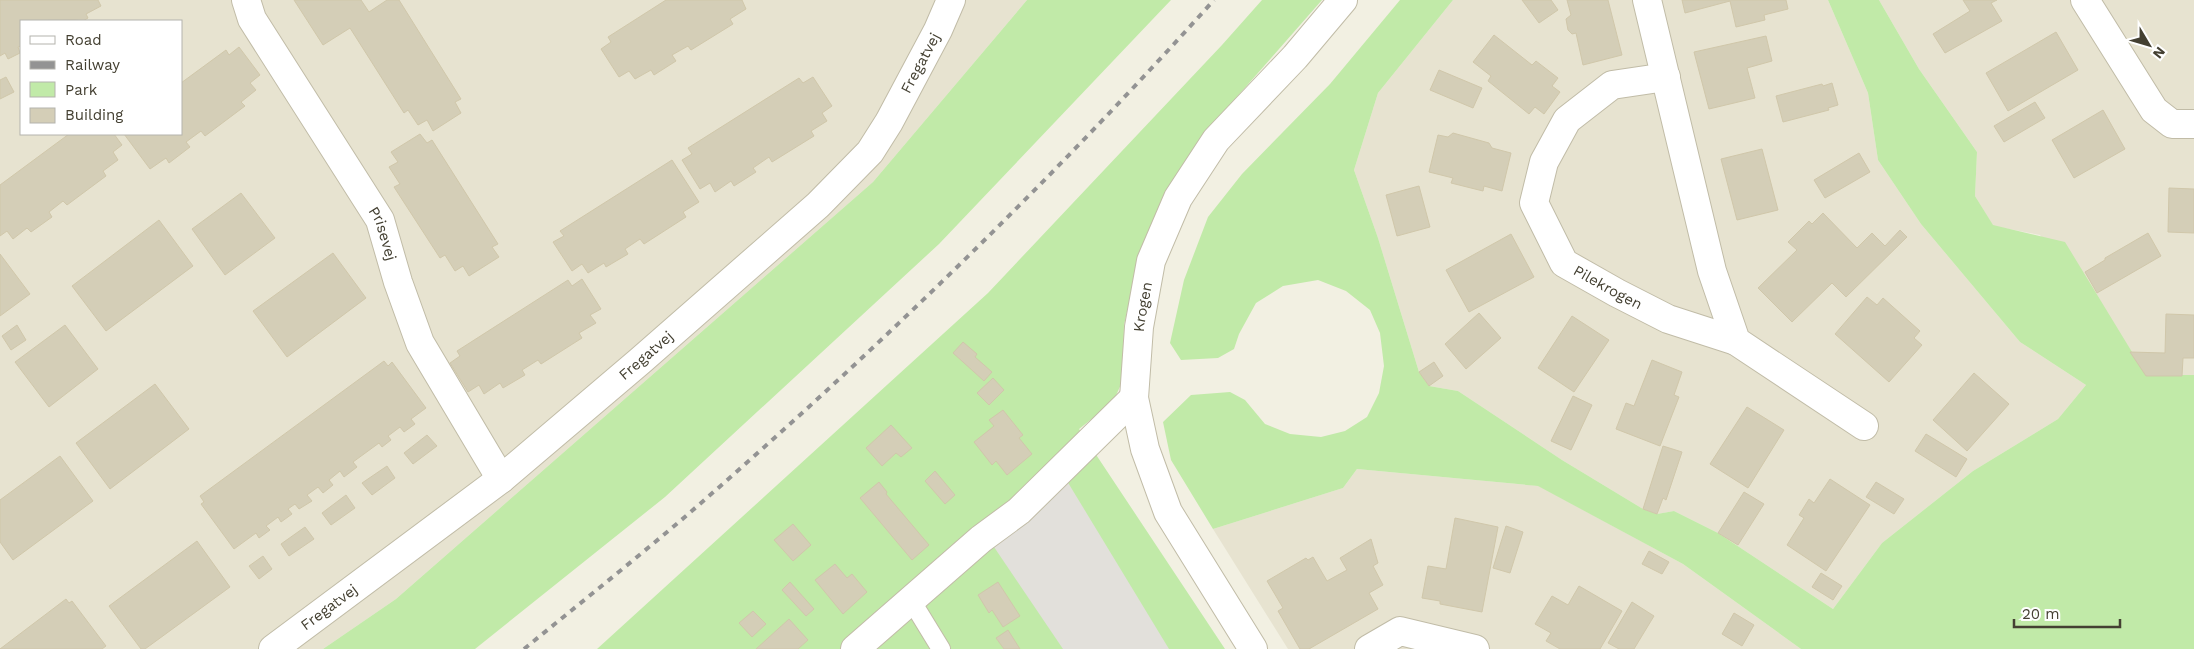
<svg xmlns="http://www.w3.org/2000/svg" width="2194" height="649" font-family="'Work Sans',sans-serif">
	<rect width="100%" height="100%" fill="#f2f0e2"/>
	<path fill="#e7e3d0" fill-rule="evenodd" d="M0 0H1027L873 182 396 599 323 649H0ZM21 21H181V134H21Z
		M1453 0H1828L1868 93 1878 160 1921 224 2020 342 2086 385 2058 419 1973 471 1882 543 1833 609 1718 533 1674 511 1657 514 1643 509 1562 460 1458 391 1429 386 1419 372 1378 238 1354 170 1378 93Z
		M1879 0H2194V375L2146 376 2040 235 1993 226 1975 196 1977 152 1919 69Z
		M1357 469 1539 486 1683 564 1801 649H1288L1213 529 1343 488Z"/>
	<path fill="#c1eaa8" d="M1027 0H1171L939 244 665 497 475 649H323L396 599 873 182Z
		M1262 0H1322L1206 132 1167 189 1139 258 1124 325 1123 380 1113 402 1079 429 1225 649H597L988 293 1222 45Z
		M1400 0H1453L1378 93 1354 170 1378 238 1419 372 1429 386 1458 391 1562 460 1643 509 1657 514 1674 511 1718 533 1833 609 1882 543 1973 471 2058 419 2086 385 2020 342 1921 224 1878 160 1868 93 1828 0H1879L1919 69 1977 152 1975 196 1993 225 2065 242 2146 375H2194V649H1801L1683 564 1538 486 1357 469 1343 488 1213 529 1171 460 1163 422 1191 395 1230 392 1245 400 1265 424 1290 434 1321 437 1345 431 1367 417 1379 393 1384 366 1380 333 1370 310 1346 291 1318 280 1283 286 1256 303 1239 334 1234 349 1218 358 1181 360 1170 343 1184 280 1208 217 1242 174 1330 84Z"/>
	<path fill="#e2e0db" d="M1064 476 1169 649H1063L992 544Z"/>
	<path fill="#d4ceb7" stroke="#d0c7aa" d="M0 0H98L101 6 86 14 88 18 83 21 74 20 21 21V46L18 47 20 53 8 59 5 53 0 56Z
		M294 0H361L369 12 387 0H399L461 99 455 102 461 113 433 131 427 120 418 125 408 110 404 113 350 28 323 45Z
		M666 0H742L746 9 730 19 733 24 691 50 688 46 672 55 676 61 654 75 651 70 635 79 629 71 619 77 601 49 611 42 608 37Z
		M1522 0H1551L1558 10 1539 23Z
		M1567 0H1608L1622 55 1583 65 1576 33 1572 34 1568 30 1566 19 1571 15Z
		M1682 0H1786L1788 9 1764 15 1765 20 1736 27 1730 1 1685 13Z
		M1963 0H1997L1991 3 2002 21 1945 53 1933 34 1970 11Z
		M2056 32 2078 70 2008 111 1986 73Z
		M1494 35 1532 65 1536 61 1558 78 1552 86 1560 92 1544 114 1535 107 1529 114 1488 81 1491 76 1473 62Z
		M1766 36 1772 61 1747 68 1755 98 1709 109 1694 52Z
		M239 47 260 75 250 83 256 90 241 102 245 106 205 136 201 131 186 142 190 147 169 163 166 158 150 169 124 134H181V83L226 50 229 55Z
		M1439 70 1482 88 1473 108 1430 90Z
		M6 77 14 92 0 99V80Z
		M813 77 832 106 822 113 827 121 811 131 814 136 772 162 769 157 753 168 756 172 734 186 731 181 715 192 710 183 700 189 682 160 692 154 688 148 799 78 803 83Z
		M1832 83 1838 105 1828 108 1829 110 1783 122 1776 96 1822 84 1823 86Z
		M2035 102 2045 118 2004 142 1994 126Z
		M2103 110 2125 149 2074 178 2052 140Z
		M1453 133 1489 143 1492 148 1511 153 1502 191 1484 186 1483 191 1451 183 1453 178 1429 172 1438 135 1448 137Z
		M69 134H114L122 145 113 152 118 160 103 171 106 176 67 205 63 201 49 212 52 217 31 232 27 228 13 239 7 231 0 236V185Z
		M420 134 427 143 432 140 498 244 492 247 499 257 469 276 463 266 455 271 445 255 440 258 394 187 400 184 389 167 398 162 391 152Z
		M1762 149 1778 210 1737 220 1721 159Z
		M1859 153 1870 172 1825 198 1814 180Z
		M672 160 699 202 683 212 686 217 644 244 640 239 625 249 628 254 606 267 604 263 588 273 582 264 572 271 553 242 564 236 560 231Z
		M1419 186 1430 227 1397 236 1386 195Z
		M2169 188 2194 189V233L2168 232Z
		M241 193 275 238 225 275 192 229Z
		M1823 213 1857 248 1872 233 1885 246 1900 230 1907 237 1846 297 1832 283 1792 322 1758 288 1797 250 1788 242 1809 221 1812 224Z
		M159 220 193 266 106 331 72 286Z
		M2148 233 2161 256 2097 293 2085 272 2105 260V258Z
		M1511 234 1534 277 1469 312 1446 270Z
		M333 253 366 298 287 357 253 311Z
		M0 254 30 294 0 316Z
		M582 279 601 309 590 315 596 323 579 333 582 338 541 364 538 360 522 370 525 375 503 388 500 383 484 394 479 385 468 392 450 363 460 356 457 351 568 280 572 286Z
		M1867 297 1877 305 1883 298 1920 331 1914 338 1922 345 1889 382 1835 334Z
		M1479 313 1501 338 1466 369 1445 344Z
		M2166 314 2194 315V358H2183L2182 376H2146L2130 352 2165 353Z
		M1572 316 1609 340 1574 392 1538 368Z
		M17 325 26 340 11 350 2 336Z
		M65 325 98 369 49 407 15 362Z
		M963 342 977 354 975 357 992 372 984 381 953 353Z
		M1652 360 1682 372 1674 395 1679 397 1660 446 1616 429 1626 403 1634 406Z
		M384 361 388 366 392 362 426 408 411 419 415 424 404 432 400 427 388 436 391 440 382 447 379 443 353 462 357 467 344 477 340 471 329 480 333 485 323 493 318 487 307 495 312 501 299 509 295 504 288 509 292 514 281 522 278 517 266 526 270 530 259 538 256 533 234 549 201 504 204 502 200 496Z
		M1434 362 1443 376 1429 386 1419 372Z
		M1974 373 2009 404 1967 451 1933 420Z
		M993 378 1004 390 989 405 977 393Z
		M155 384 189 429 110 489 76 443Z
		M1573 396 1592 405 1571 450 1551 441Z
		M1747 407 1784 430 1748 488 1710 464Z
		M1003 410 1023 435 1019 438 1032 454 1007 475 996 461 992 465 974 442 994 426 989 420Z
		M891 425 912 448 901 457 896 453 882 466 866 448Z
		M1926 434 1967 459 1956 477 1915 451Z
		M427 435 437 446 413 464 404 453Z
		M1663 446 1682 452 1666 500 1663 498 1657 514 1643 509Z
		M60 456 93 501 13 560 0 542V500Z
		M387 466 395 478 372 495 362 483Z
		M935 471 955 495 945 504 925 481Z
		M1830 479 1870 505 1826 571 1787 545 1804 518 1799 515 1809 499 1814 503Z
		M879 482 887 492 886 494 929 545 912 560 860 498Z
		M1876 482 1904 499 1894 514 1866 497Z
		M1744 492 1764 504 1738 545 1718 533Z
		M346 495 355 508 331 525 322 513Z
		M1455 518 1498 527 1482 612 1440 604V601L1422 598 1428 566 1446 569Z
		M793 524 811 545 793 561 774 540Z
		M1506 526 1523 532 1510 573 1493 568Z
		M305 527 314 539 289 556 281 544Z
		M1371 539 1378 563 1373 566 1383 585 1369 593 1378 609 1309 649H1300L1278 611 1283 608 1267 581 1306 558 1308 560 1313 557 1327 581 1347 570 1340 558Z
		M197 541 230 587 145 649H141L109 606Z
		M1649 551 1669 562 1662 574 1642 564Z
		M263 556 272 569 259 579 249 566Z
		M835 564 847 578 852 574 867 592 843 614 815 580Z
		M1821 573 1842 586 1833 600 1812 587Z
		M790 582 814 609 806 616 782 590Z
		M998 582 1020 616 1003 627 992 610 989 613 978 595Z
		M1579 586 1622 611 1600 649H1560L1546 641 1551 633 1535 624 1552 596 1568 605Z
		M66 599 69 603 72 601 106 646 102 649H0Z
		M1632 602 1654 616 1634 649H1619L1608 643Z
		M753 611 766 624 752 637 739 623Z
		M1734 613 1754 625 1742 646 1722 634Z
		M789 619 808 640 798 649H756Z
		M1008 630 1020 649H1004L996 638Z"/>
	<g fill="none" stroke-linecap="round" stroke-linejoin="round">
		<g stroke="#c1bca7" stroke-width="20">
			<path id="lane" d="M911 600 941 649"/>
		</g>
		<g stroke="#c1bca7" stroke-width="30">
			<g id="street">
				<path id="s1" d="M246 0 252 19 380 220 398 282 420 343 501 479"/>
				<path d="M1647 0 1712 271 1736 341 1864 426"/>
				<path d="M2085 0 2154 110 2172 124H2194"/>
				<path id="s2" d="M1666 77 1612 85 1567 120 1544 162 1534 203 1564 263 1617 293 1668 319 1736 341"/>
				<path id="s3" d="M273 649 501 479 640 361 818 205 870 152 889 122 938 30 951 0"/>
				<path d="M855 649 981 539 1019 511 1134 398"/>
				<path id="s4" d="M1253 649 1168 512 1145 449 1134 398 1139 327 1151 261 1178 198 1216 140 1295 57 1343 0"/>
				<path d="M1369 649 1400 631 1475 649"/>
			</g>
		</g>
		<use href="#lane" stroke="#fff" stroke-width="18"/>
		<use href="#street" stroke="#fff" stroke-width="28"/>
		<path stroke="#939393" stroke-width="4" stroke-dasharray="6 6" stroke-linecap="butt" d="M524 649C578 605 633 561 686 516 872 355 1050 182 1214 0"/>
	</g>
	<g text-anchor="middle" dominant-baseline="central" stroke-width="4.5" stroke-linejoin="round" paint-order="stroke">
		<g font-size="15" fill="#444032" stroke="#fff">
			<text stroke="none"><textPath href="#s3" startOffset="880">Fregatvej</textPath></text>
			<text stroke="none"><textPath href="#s1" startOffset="272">Prisevej</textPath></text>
			<text stroke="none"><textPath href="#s2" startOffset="319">Pilekrogen</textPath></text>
			<text stroke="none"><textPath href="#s4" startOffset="372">Krogen</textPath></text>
			<text stroke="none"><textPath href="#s3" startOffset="475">Fregatvej</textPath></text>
			<text stroke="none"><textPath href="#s3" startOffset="70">Fregatvej</textPath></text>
		</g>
	</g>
	<rect x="20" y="20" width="162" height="115" fill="#ffffff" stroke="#b4b3ad"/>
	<rect x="30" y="36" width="25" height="8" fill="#ffffff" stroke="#b4b3ad"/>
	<text x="65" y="45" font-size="15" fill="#444032">Road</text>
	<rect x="30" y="61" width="25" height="8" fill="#939393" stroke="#b4b3ad"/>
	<text x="65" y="70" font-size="15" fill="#444032">Railway</text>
	<rect x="30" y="82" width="25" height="15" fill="#c1eaa8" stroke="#b4b3ad"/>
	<text x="65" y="95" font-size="15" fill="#444032">Park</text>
	<rect x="30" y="108" width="25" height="15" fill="#d4ceb7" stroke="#b4b3ad"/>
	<text x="65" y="120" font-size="15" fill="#444032">Building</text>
	<g transform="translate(2149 45) rotate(128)" stroke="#ffffff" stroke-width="4" paint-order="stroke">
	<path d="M0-4L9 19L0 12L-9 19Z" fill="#444032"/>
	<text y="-8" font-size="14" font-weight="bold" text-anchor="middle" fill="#444032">N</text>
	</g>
	<path d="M2014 619v8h106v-8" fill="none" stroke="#444032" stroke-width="2.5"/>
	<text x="2022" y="619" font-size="15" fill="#444032" stroke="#ffffff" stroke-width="4" paint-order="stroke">20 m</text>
</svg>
